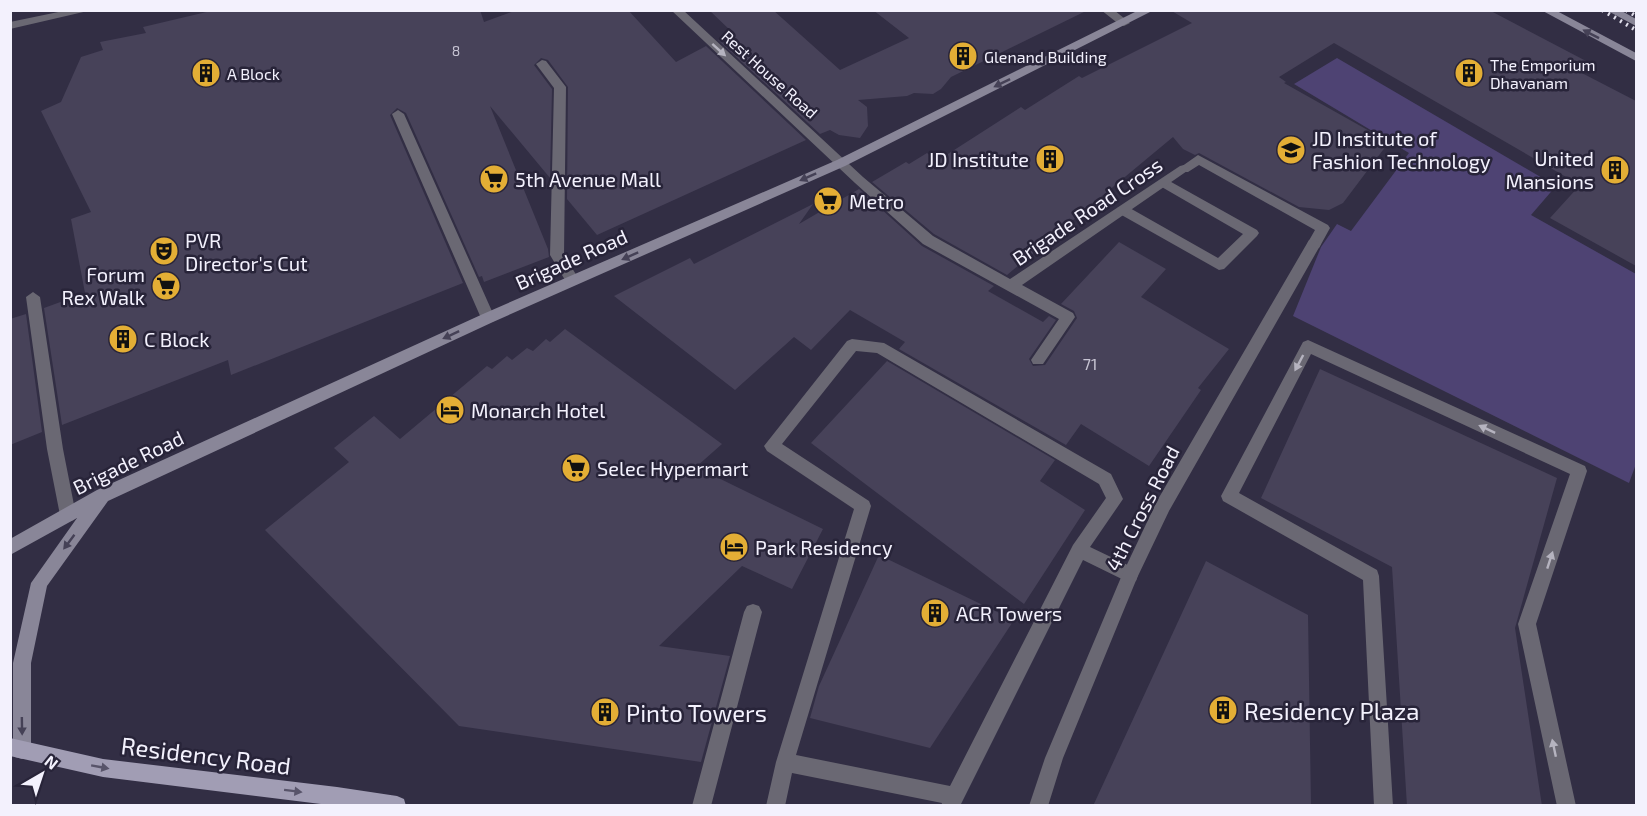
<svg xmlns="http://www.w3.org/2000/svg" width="1647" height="816" font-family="'Exo 2',sans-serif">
	<rect width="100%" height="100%" fill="#322e44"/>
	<path fill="#4e4373" d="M1337 58 1556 186 1531 215 1636 274V464L1629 483 1293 316 1321 247 1337 224 1351 231 1409 153 1294 84Z"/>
	<path fill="#474259" d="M215 10H480L484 22 517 10H628L676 62 706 46 806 140 597 235 567 199 568 87 548 60 541 58 534 65 552 89 550 178 490 106 548 249 549 257 484 282 482 276 479 277 406 113 397 108 390 115 463 283 231 375 228 360 62 425 44 308 85 293 71 219 91 212 41 111 61 102 81 57 103 50 100 42 146 33 143 27Z
		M709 10H773L840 70 909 38 873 10H1088L951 77 941 89 933 94 914 93 907 96 858 100 867 107 868 126 860 138 839 135 830 130 820 134 718 40 732 32Z
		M1170 10H1489L1586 61 1576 70 1636 101V266L1550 218 1580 185 1334 43 1279 77 1286 82 1284 83 1389 142 1343 203 1329 210 1299 207 1199 153 1195 155 1183 149 1173 137 1007 275 934 234 872 182 906 162 909 164 927 153 937 161 1021 107 1025 110 1079 76 1082 78 1192 23Z
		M859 189 922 246 994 286 988 291 1043 322 1049 316 1056 320 1029 359 1033 366 1045 365 1077 318 1074 311 1061 304 1119 242 1166 269 1141 297 1229 349 1198 388 1201 390 1149 466 1081 424 1066 445 899 349 905 342 850 310 811 350 794 337 735 390 614 296 690 258 694 264 813 204 799 224Z
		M26 314 42 432 10 445V319Z
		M565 329 722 444 696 467 823 529 792 589 742 566 659 646 730 656 701 762 459 726 265 530 349 462 334 448 374 416 400 439 487 366 492 369 507 356 512 360 527 348 533 351 546 339 550 342Z
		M887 361 1055 460 1040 481 1085 510 1024 604 811 443Z
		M1320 369 1557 478 1515 628 1542 806H1407L1392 567 1261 498Z
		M879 555 1014 620 930 748 810 718 819 686Z
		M1206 561 1308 615 1311 806H1093Z"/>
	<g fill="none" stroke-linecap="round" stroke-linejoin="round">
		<path fill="#6a6873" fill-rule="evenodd" d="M542 60 546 61 566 87 564 255 580 281 573 286 568 285 550 255 554 88 536 64Z
			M1198 155 1328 225 1330 228 1319 248 1314 249 1307 244 1315 230 1199 165 1188 172H1180L1178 169Z
			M1164 178 1257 230 1259 233 1257 236 1224 269 1219 270 1118 213 1117 210 1118 207H1128L1218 258 1243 234 1160 186 1158 183Z
			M33 292 40 297 63 449 76 515 74 520 68 522 62 520 60 515 47 449 26 297Z
			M852 339 884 343 1111 474 1123 499 1090 547 1136 569 1138 575 1136 581 1130 583 1083 560 960 806H941L942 803 792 773 785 806H766L776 762 854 509 767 451 764 446 847 341ZM856 351 877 353 1099 484 1106 498 1073 545 950 786 796 755 871 506 869 501 782 444Z
			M1308 340 1585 466 1587 471 1536 624 1576 806H1557L1518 624 1570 474 1311 354 1239 493 1377 570 1379 576 1393 806H1374L1363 580 1223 501 1221 496 1303 342Z
			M753 604 759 606 762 612 711 806H692L744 612 747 606Z"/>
		<path fill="#6a6873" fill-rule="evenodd" d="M68 10H92L10 29V22Z
			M671 10H683L863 177 933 236 1010 279 1180 166 1184 165 1190 169 1022 285 1073 313 1075 317 1043 364H1033L1031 360 1059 319 923 244 855 183Z
			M1101 10H1114L1130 23 1124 26 1120 25Z
			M398 110 404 114 495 318 493 322H483L481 318 392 114Z
			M1314 239 1321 244 1169 511 1137 578 1063 758 1048 806H1029L1045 758 1122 575 1157 501 1309 240Z"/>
		<path fill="#898698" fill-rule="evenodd" d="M1139 10H1154L845 166 493 322 108 501 47 586 31 663V750L29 757 22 759 15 757 13 750V663L31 583 77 518 10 555V539L97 490 483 314 837 160Z
			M1541 10H1555L1636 53V61Z
			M1606 10H1620L1636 19V26Z"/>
		<path fill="#a19db4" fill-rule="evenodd" d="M10 738 103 759 337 787 397 796 404 799 406 806H337L103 777 10 756Z"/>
		<path stroke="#dfddea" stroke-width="4" stroke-dasharray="2 5" stroke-linecap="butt" d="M1602 10 1636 30
			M1626 10 1636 16"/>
	</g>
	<defs><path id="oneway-solid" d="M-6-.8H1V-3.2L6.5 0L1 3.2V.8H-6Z" transform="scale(1.5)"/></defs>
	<g fill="#454156">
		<use href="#oneway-solid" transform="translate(1591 34) rotate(-153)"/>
		<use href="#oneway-solid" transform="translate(1002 83) rotate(154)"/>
		<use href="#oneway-solid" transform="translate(808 177) rotate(156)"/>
		<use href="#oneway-solid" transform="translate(630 256) rotate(156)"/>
		<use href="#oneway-solid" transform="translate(451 335) rotate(155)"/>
		<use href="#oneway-solid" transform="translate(69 542) rotate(127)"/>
		<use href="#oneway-solid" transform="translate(22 726) rotate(89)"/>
	</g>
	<g fill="#b5b3bf">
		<use href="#oneway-solid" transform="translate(719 50) rotate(42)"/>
		<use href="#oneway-solid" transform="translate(1299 363) rotate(118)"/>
		<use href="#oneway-solid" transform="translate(1487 429) rotate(-155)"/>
		<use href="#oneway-solid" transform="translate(1550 560) rotate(-72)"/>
		<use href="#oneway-solid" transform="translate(1554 748) rotate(-102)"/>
	</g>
	<g fill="#58546a">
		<use href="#oneway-solid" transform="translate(100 767) rotate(10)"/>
		<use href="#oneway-solid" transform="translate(293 791) rotate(7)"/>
	</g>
	<defs>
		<g id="building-disc" transform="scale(1.5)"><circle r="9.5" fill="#e3ae35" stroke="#282439"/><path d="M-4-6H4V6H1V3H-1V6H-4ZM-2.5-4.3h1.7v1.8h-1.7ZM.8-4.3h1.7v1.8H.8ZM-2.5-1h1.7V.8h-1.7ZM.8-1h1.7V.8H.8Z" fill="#111"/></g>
		<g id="university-disc" transform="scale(1.5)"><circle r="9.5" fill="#e3ae35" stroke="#282439"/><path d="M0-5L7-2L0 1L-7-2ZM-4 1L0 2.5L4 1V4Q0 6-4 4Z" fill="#111"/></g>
		<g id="supermarket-disc" transform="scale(1.5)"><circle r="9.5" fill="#e3ae35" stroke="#282439"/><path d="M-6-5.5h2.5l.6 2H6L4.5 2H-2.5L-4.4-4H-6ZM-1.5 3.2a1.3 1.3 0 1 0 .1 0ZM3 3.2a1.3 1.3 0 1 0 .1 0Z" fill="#111"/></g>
		<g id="theatre-disc" transform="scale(1.5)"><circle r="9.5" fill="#e3ae35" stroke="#282439"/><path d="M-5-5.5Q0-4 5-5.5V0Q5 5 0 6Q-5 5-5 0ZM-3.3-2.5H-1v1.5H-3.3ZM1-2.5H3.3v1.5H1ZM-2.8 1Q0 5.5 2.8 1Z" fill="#111"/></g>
		<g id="hotel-disc" transform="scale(1.5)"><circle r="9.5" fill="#e3ae35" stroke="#282439"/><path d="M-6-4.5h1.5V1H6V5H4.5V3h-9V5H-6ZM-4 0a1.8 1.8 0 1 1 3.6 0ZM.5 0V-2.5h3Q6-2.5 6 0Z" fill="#111"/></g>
	</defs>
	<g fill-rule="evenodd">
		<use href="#building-disc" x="963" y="56"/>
		<use href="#building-disc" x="206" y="73"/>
		<use href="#building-disc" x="1469" y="73"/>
		<use href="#university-disc" x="1291" y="150"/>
		<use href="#building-disc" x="1050" y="159"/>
		<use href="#building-disc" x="1615" y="170"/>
		<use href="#supermarket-disc" x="494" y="179"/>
		<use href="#supermarket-disc" x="828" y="201"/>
		<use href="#theatre-disc" x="164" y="251"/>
		<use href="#supermarket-disc" x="166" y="286"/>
		<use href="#building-disc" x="123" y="339"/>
		<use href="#hotel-disc" x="450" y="410"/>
		<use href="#supermarket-disc" x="576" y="468"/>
		<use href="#hotel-disc" x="734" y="547"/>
		<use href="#building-disc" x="935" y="613"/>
		<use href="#building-disc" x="1223" y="710"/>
		<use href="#building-disc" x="605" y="712"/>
	</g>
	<g text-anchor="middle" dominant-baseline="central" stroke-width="5" stroke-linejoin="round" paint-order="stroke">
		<g font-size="14" fill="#c8c5d4">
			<text x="456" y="50">8</text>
		</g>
		<g font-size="16" fill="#f3f1fd" stroke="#282439" text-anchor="start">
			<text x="984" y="56">Glenand Building</text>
			<text x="1490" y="64">The Emporium<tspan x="1490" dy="18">Dhavanam</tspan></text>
			<text x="227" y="73">A Block</text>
		</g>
		<g font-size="16" fill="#f3f1fd" stroke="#282439">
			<text transform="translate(770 74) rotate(42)">Rest House Road</text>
		</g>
		<g font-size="16" fill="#c8c5d4">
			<text x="1090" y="363">71</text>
		</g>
		<g font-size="20" fill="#f3f1fd" stroke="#282439" text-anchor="start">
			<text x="1312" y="138">JD Institute of<tspan x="1312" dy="23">Fashion Technology</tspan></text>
			<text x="1594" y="158" text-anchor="end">United<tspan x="1594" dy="23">Mansions</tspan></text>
			<text x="1029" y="159" text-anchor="end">JD Institute</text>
			<text x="515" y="179">5th Avenue Mall</text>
			<text x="849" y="201">Metro</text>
			<text x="185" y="240">PVR<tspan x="185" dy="23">Director's Cut</tspan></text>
			<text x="145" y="274" text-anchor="end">Forum<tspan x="145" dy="23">Rex Walk</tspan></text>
			<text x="144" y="339">C Block</text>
			<text x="471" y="410">Monarch Hotel</text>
			<text x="597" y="468">Selec Hypermart</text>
			<text x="755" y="547">Park Residency</text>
			<text x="956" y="613">ACR Towers</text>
		</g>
		<g font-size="20" fill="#f3f1fd" stroke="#282439">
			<text transform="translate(1087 211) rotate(-34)">Brigade Road Cross</text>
			<text transform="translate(571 259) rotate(-24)">Brigade Road</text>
			<text transform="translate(128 462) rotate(-26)">Brigade Road</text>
			<text transform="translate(1142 508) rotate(-63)">4th Cross Road</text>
		</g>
		<g font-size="24" fill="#f3f1fd" stroke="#282439" text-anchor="start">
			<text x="1244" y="710">Residency Plaza</text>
			<text x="626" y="712">Pinto Towers</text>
		</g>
		<g font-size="24" fill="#f3f1fd" stroke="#282439">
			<text transform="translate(206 755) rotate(7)">Residency Road</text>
		</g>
	</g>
	<rect width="1647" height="816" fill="none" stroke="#f3f1fd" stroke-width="24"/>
	<g transform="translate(42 774) rotate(39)" stroke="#282439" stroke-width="4.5" paint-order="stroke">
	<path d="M0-4.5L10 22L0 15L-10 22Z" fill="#f3f1fd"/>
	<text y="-9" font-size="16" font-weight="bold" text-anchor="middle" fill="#f3f1fd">N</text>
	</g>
</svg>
